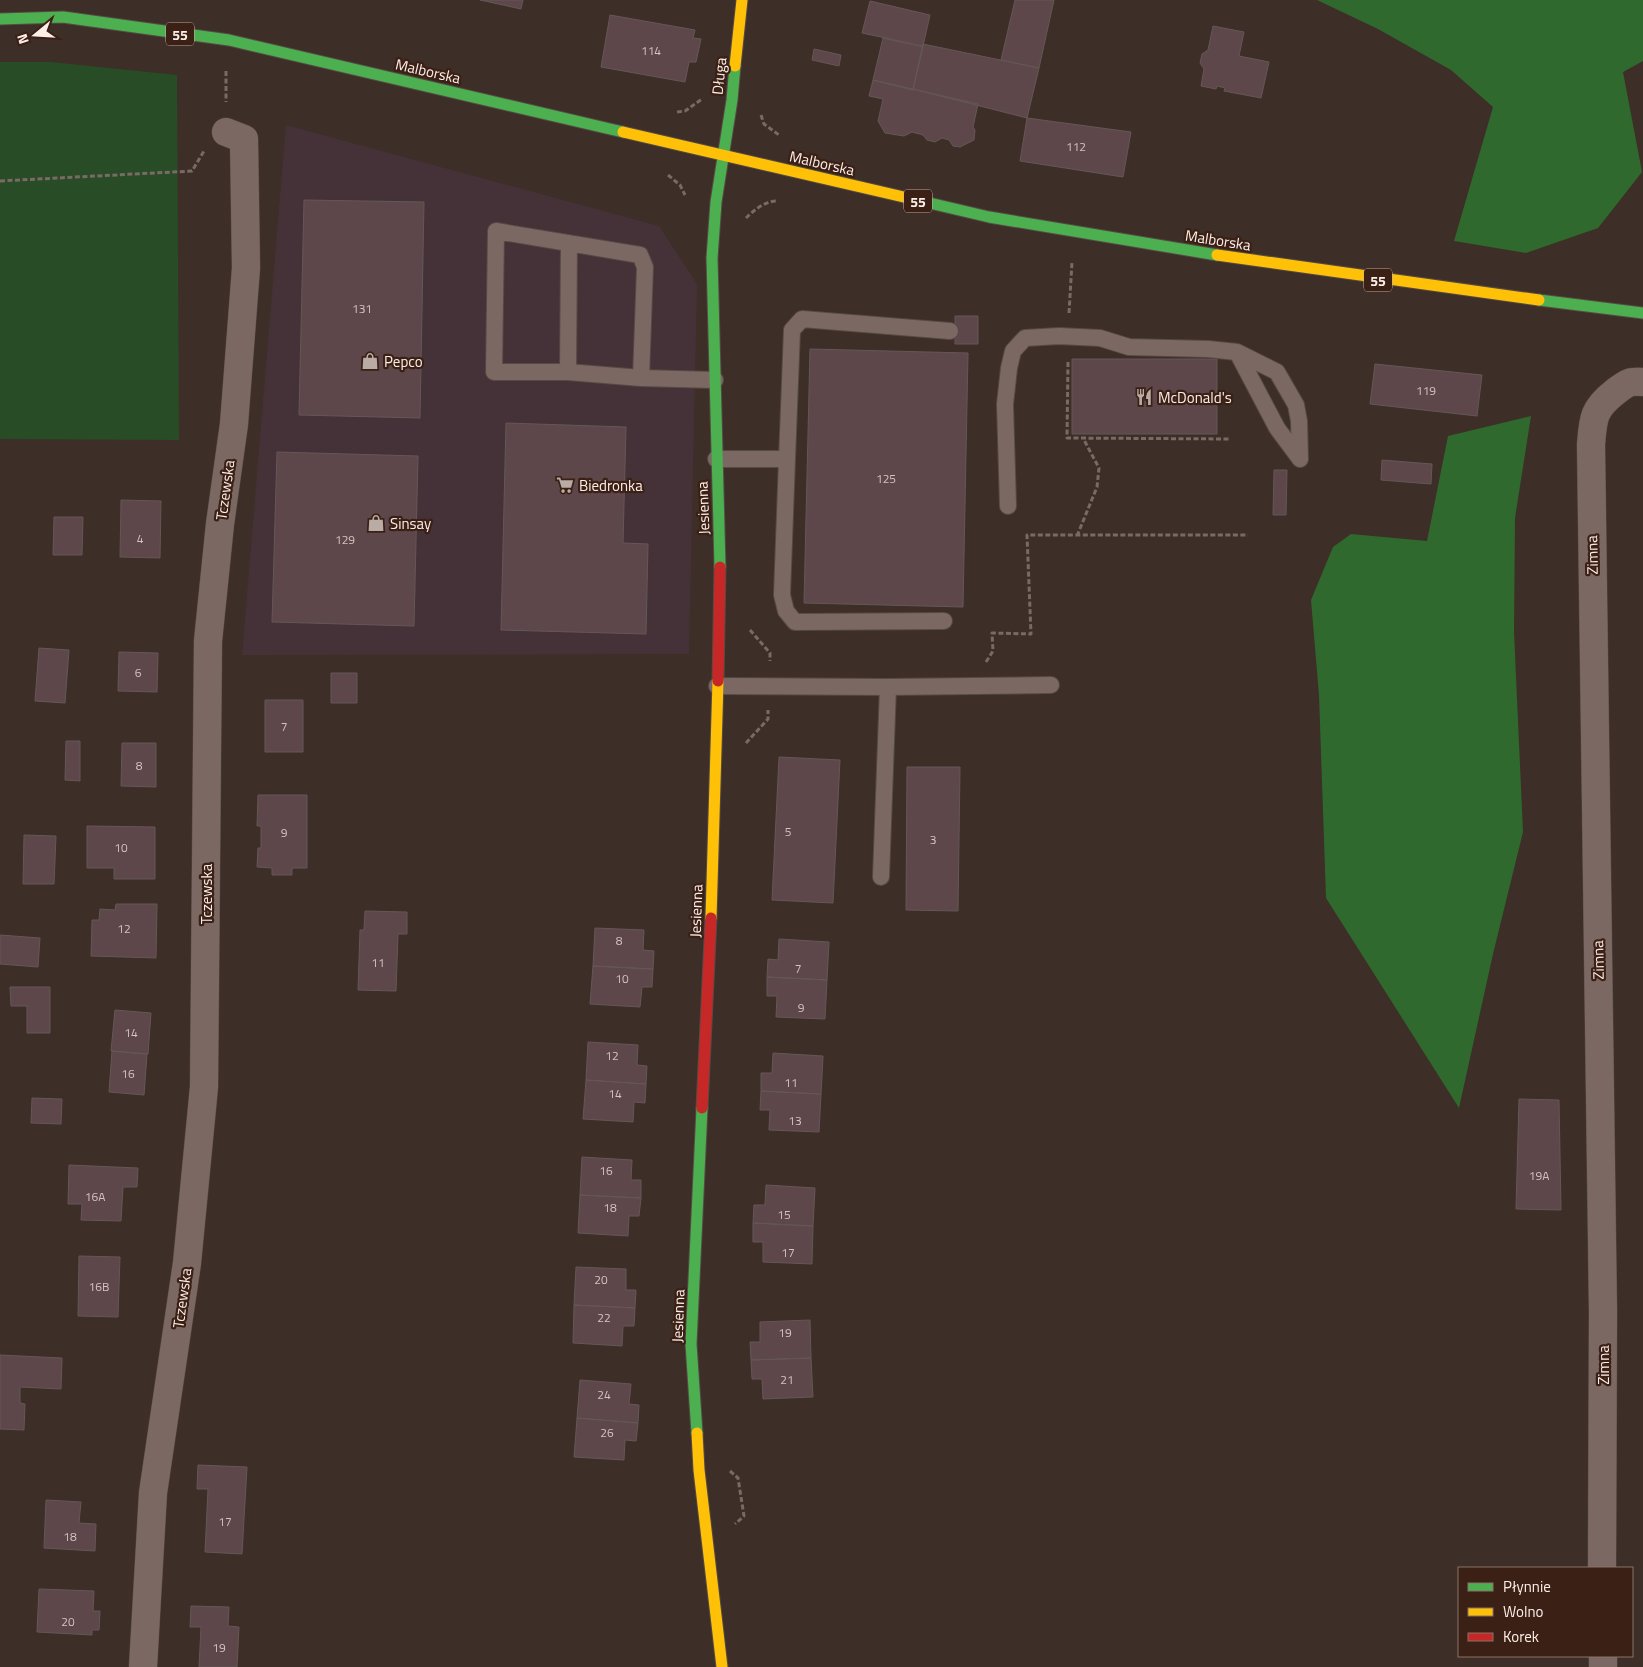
<svg xmlns="http://www.w3.org/2000/svg" width="1643" height="1667" font-family="'Titillium Web',sans-serif">
	<rect width="100%" height="100%" fill="#3d2e27"/>
	<path fill="#453238" d="M286 125 659 226 697 284 689 654 242 655Z"/>
	<path fill="#284c25" d="M51 62 177 75 179 440 0 439V62Z"/>
	<path fill="#2f692e" d="M1317 0H1643V61L1623 72 1642 172 1598 228 1526 253 1454 241 1493 107 1451 70 1378 29Z
		M1531 416 1515 518 1514 632 1523 832 1493 954 1459 1108 1326 898 1319 695 1311 600 1333 547 1351 534 1427 541 1448 436Z"/>
	<path fill="#5d474a" stroke="#655757" d="M480 0H523L521 9Z
		M1015 0H1054L1039 68 1001 60Z
		M870 1 930 15 923 46 862 33Z
		M610 15 695 30 693 38 701 39 696 62H689L685 82 601 67Z
		M1213 26 1244 32 1239 56 1269 62 1261 98 1224 91 1225 88 1217 86 1216 89 1201 86 1204 69 1200 63 1202 54 1208 50Z
		M883 38 923 47 913 90 873 80Z
		M923 44 1039 68 1027 118 913 89Z
		M814 49 841 55 839 66 812 60Z
		M873 80 978 104 973 127 975 130 974 140 960 147 953 146 949 140 942 138 935 142 927 140 923 135 912 132 904 136 885 133 878 121 883 99 869 96Z
		M1027 118 1131 132 1123 177 1020 161Z
		M304 200 424 202 420 418 299 415Z
		M955 316H978V344H955Z
		M810 349 968 353 963 607 804 603Z
		M1072 359H1217V434H1072Z
		M1375 364 1482 375 1477 416 1370 404Z
		M506 423 626 427 623 543 648 544 646 634 501 630Z
		M277 452 418 456 414 626 272 622Z
		M1382 460 1432 464 1431 484 1381 480Z
		M1274 470H1287L1286 515H1273Z
		M121 500 161 501 160 558 120 557Z
		M54 517H83L82 555H53Z
		M39 648 69 650 65 703 35 701Z
		M119 652 158 653 157 692 118 691Z
		M331 673H357V703H331Z
		M265 700H303V752H265Z
		M66 741H80V781L65 780Z
		M122 743H156V787L121 786Z
		M779 757 840 760 833 903 772 900Z
		M907 767H960L958 911 906 910Z
		M258 795H307V868H292V875H272V868L257 867 258 848H261V826H257Z
		M87 826 155 827V879H114V868H87Z
		M24 835 56 836 54 884H23Z
		M116 904H157L156 958 91 956 92 920H99L100 909 115 910Z
		M365 911 407 912V934H398L396 991 358 990 360 930H364Z
		M595 928 644 930 643 950 654 951 653 969 593 966Z
		M0 935 40 938 38 967 0 964Z
		M779 939 829 942 827 980 767 977 768 959 778 960Z
		M593 966 653 969 652 987H642L640 1007 590 1004Z
		M767 977 827 980 825 1019 776 1017 777 996H767Z
		M10 987H50V1033H27V1006H11Z
		M115 1010 151 1013 148 1054 111 1051Z
		M588 1042 638 1045 637 1065 647 1066 646 1084 586 1080Z
		M112 1051 147 1054 144 1095 109 1092Z
		M773 1053 823 1056 821 1094 761 1091V1073H772Z
		M586 1080 646 1084 645 1103 634 1102 633 1122 583 1119Z
		M761 1091 821 1094 819 1132 769 1130 770 1110H760Z
		M32 1098 62 1099 61 1124 31 1123Z
		M1519 1099 1559 1100 1561 1210 1516 1209Z
		M582 1157 632 1160 631 1180H641V1198L580 1195Z
		M69 1165 138 1168 137 1187H123L121 1221 81 1220 82 1204H68Z
		M766 1185 815 1188 813 1226 753 1223 754 1205H765Z
		M580 1195 641 1198 639 1216H629L628 1236 578 1233Z
		M753 1223 813 1226 812 1264 763 1262V1242H753Z
		M79 1256 120 1257 118 1317 78 1316Z
		M576 1267 626 1269V1290H636L635 1308 574 1305Z
		M574 1305 635 1308 634 1326H623L622 1346 573 1343Z
		M810 1320 811 1358 751 1360 750 1342H760V1322Z
		M0 1355 62 1358 61 1389 20 1387V1403L25 1404 24 1430 0 1429Z
		M811 1358 813 1397 763 1399 762 1379H752L751 1360Z
		M580 1380 631 1384 629 1404 639 1405 638 1423 577 1418Z
		M577 1418 638 1423 636 1441 625 1440 624 1460 574 1457Z
		M198 1465 247 1467 242 1554 205 1552 208 1489H197Z
		M46 1500 81 1502 79 1523 96 1524 95 1551 44 1548Z
		M39 1589 94 1591 93 1611H100L99 1630H92V1635L37 1632Z
		M191 1606 229 1607 228 1626 239 1627 237 1667H199L201 1627H190Z"/>
	<g fill="none" stroke-linecap="round" stroke-linejoin="round">
		<g stroke="#564a44" stroke-width="18">
			<path id="lane" d="M1237 352 1277 372 1296 405 1299 421 1300 459
				M568 372 569 243
				M641 378 645 267 640 255 496 231 494 372H568L641 378 715 380
				M716 459H787L792 330 802 319 950 331
				M787 459 782 595 786 611 795 622 944 621
				M1008 506 1005 404 1009 368 1013 351 1025 338 1059 336 1100 338 1129 347 1208 349 1237 352 1277 428 1300 459
				M717 686 888 687 881 877
				M888 687 1051 685"/>
		</g>
		<g stroke="#564a44" stroke-width="29">
			<path id="street" d="M1602 1568 1603 1312 1591 445C1593 419 1593 409 1615 392 1627 383 1628 381 1643 382
				M1603 1656V1667
				M143 1667 153 1493 187 1263 204 1087 208 641 220 524 234 424 246 268 244 139 226 132"/>
		</g>
		<g stroke="#564a44" stroke-width="13">
			<path id="fast" d="M0 19 63 17 229 40 623 132
				M921 201 989 217 1217 255
				M1539 300 1643 313
				M720 567 712 258 716 202 732 100 735 66
				M697 1433 691 1344 702 1108"/>
		</g>
		<g stroke="#564a44" stroke-width="13">
			<path id="slow" d="M735 66 742 0
				M623 132 921 201
				M1217 255 1539 300
				M711 918 718 681
				M697 1433 699 1470 722 1667"/>
		</g>
		<g stroke="#564a44" stroke-width="13">
			<path id="jam" d="M718 681 720 567
				M702 1108 711 918"/>
		</g>
		<path stroke="#796a66" stroke-width="3" stroke-dasharray="5 2.5" stroke-linecap="butt" d="M226 71V102
			M677 112 685 111 702 99
			M761 115 764 124 779 135
			M668 175 680 185 685 195
			M0 181 192 171 204 151
			M746 218C754 210 765 201 777 201
			M1069 313 1072 262
			M1068 362 1067 438 1230 439
			M1077 536 1097 487 1099 468 1083 438
			M750 630 770 653V661
			M986 662 993 651 992 633 1031 634 1027 535H1248
			M746 743 768 719V710
			M730 1471 738 1478 744 1516 735 1524"/>
		<use href="#lane" stroke="#7c6863" stroke-width="16"/>
		<use href="#street" stroke="#7c6863" stroke-width="28"/>
		<use href="#fast" stroke="#4caf50" stroke-width="11"/>
		<use href="#slow" stroke="#ffc107" stroke-width="11"/>
		<use href="#jam" stroke="#c62828" stroke-width="11"/>
	</g>
	<defs>
		<g id="shop-bare" transform="scale(1.35)"><path d="M-5-2.5h2.3a2.7 3.5 0 0 1 5.4 0H5L5.5 6h-11ZM-1.5-2.5h3a1.5 2.3 0 0 0-3 0Z" fill="#baaba4" stroke="#3b2015" stroke-width="2.5" paint-order="stroke"/></g>
		<g id="restaurant-bare" transform="scale(1.35)"><path d="M-5-6h1v4h1v-4h1v4h1v-4h1v5L-1.5 .5V6h-2V.5L-5-1ZM5-6V6H3V1.5H1.5Q1.5-4 5-6Z" fill="#baaba4" stroke="#3b2015" stroke-width="2.5" paint-order="stroke"/></g>
		<g id="supermarket-bare" transform="scale(1.35)"><path d="M-6-5.5h2.5l.6 2H6L4.5 2H-2.5L-4.4-4H-6ZM-1.5 3.2a1.3 1.3 0 1 0 .1 0ZM3 3.2a1.3 1.3 0 1 0 .1 0Z" fill="#baaba4" stroke="#3b2015" stroke-width="2.5" paint-order="stroke"/></g>
	</defs>
	<g fill-rule="evenodd">
		<use href="#shop-bare" x="370" y="361"/>
		<use href="#restaurant-bare" x="1144" y="397"/>
		<use href="#supermarket-bare" x="565" y="485"/>
		<use href="#shop-bare" x="376" y="523"/>
	</g>
	<g text-anchor="middle" dominant-baseline="central" stroke-width="4.5" stroke-linejoin="round" paint-order="stroke">
		<g font-size="12" fill="#d5c4c0">
			<text x="651" y="50">114</text>
			<text x="1076" y="146">112</text>
			<text x="362" y="308">131</text>
			<text x="1426" y="390">119</text>
			<text x="886" y="478">125</text>
			<text x="140" y="538">4</text>
			<text x="345" y="539">129</text>
			<text x="138" y="672">6</text>
			<text x="284" y="726">7</text>
			<text x="139" y="765">8</text>
			<text x="788" y="831">5</text>
			<text x="284" y="832">9</text>
			<text x="933" y="839">3</text>
			<text x="121" y="847">10</text>
			<text x="124" y="928">12</text>
			<text x="619" y="940">8</text>
			<text x="378" y="962">11</text>
			<text x="798" y="968">7</text>
			<text x="622" y="978">10</text>
			<text x="801" y="1007">9</text>
			<text x="131" y="1032">14</text>
			<text x="612" y="1055">12</text>
			<text x="128" y="1073">16</text>
			<text x="791" y="1082">11</text>
			<text x="615" y="1093">14</text>
			<text x="795" y="1120">13</text>
			<text x="606" y="1170">16</text>
			<text x="1539" y="1175">19A</text>
			<text x="95" y="1196">16A</text>
			<text x="610" y="1207">18</text>
			<text x="784" y="1214">15</text>
			<text x="788" y="1252">17</text>
			<text x="601" y="1279">20</text>
			<text x="99" y="1286">16B</text>
			<text x="604" y="1317">22</text>
			<text x="785" y="1332">19</text>
			<text x="787" y="1379">21</text>
			<text x="604" y="1394">24</text>
			<text x="607" y="1432">26</text>
			<text x="225" y="1521">17</text>
			<text x="70" y="1536">18</text>
			<text x="68" y="1621">20</text>
			<text x="219" y="1647">19</text>
		</g>
		<g fill="#3b2015" stroke="#c3b0a9" stroke-width="1">
			<rect x="166" y="22.5" width="28" height="23" rx="4"/>
			<rect x="904" y="189.5" width="28" height="23" rx="4"/>
			<rect x="1364" y="268.5" width="28" height="23" rx="4"/>
		</g>
		<g font-size="14" font-weight="bold" fill="#fdeee8">
			<text x="180" y="34">55</text>
			<text x="918" y="201">55</text>
			<text x="1378" y="280">55</text>
		</g>
		<g font-size="15" fill="#fdeee8" stroke="#3b2015">
			<text transform="translate(428 71) rotate(13)">Malborska</text>
			<text transform="translate(719 76) rotate(-84)">Długa</text>
			<text transform="translate(822 163) rotate(13)">Malborska</text>
			<text transform="translate(1218 240) rotate(9)">Malborska</text>
			<text transform="translate(225 490) rotate(-82)">Tczewska</text>
			<text transform="translate(703 508) rotate(-92)">Jesienna</text>
			<text transform="translate(1592 555) rotate(-91)">Zimna</text>
			<text transform="translate(206 894) rotate(-90)">Tczewska</text>
			<text transform="translate(696 911) rotate(-88)">Jesienna</text>
			<text transform="translate(1598 960) rotate(-91)">Zimna</text>
			<text transform="translate(182 1298) rotate(-82)">Tczewska</text>
			<text transform="translate(678 1316) rotate(-88)">Jesienna</text>
			<text transform="translate(1603 1365) rotate(-90)">Zimna</text>
		</g>
		<g font-size="15" fill="#fdeee8" stroke="#3b2015" text-anchor="start">
			<text x="384" y="361">Pepco</text>
			<text x="1158" y="397">McDonald's</text>
			<text x="579" y="485">Biedronka</text>
			<text x="390" y="523">Sinsay</text>
		</g>
	</g>
	<rect x="1458" y="1567" width="175" height="90" fill="#3b2015" stroke="#897269"/>
	<rect x="1468" y="1583" width="25" height="8" fill="#4caf50" stroke="#897269"/>
	<text x="1503" y="1592" font-size="15" fill="#fdeee8">Płynnie</text>
	<rect x="1468" y="1608" width="25" height="8" fill="#ffc107" stroke="#897269"/>
	<text x="1503" y="1617" font-size="15" fill="#fdeee8">Wolno</text>
	<rect x="1468" y="1633" width="25" height="8" fill="#c62828" stroke="#897269"/>
	<text x="1503" y="1642" font-size="15" fill="#fdeee8">Korek</text>
	<g transform="translate(35 35) rotate(252)" stroke="#3b2015" stroke-width="4" paint-order="stroke">
	<path d="M0-4L9 19L0 12L-9 19Z" fill="#fdeee8"/>
	<text y="-8" font-size="14" font-weight="bold" text-anchor="middle" fill="#fdeee8">N</text>
	</g>
</svg>
